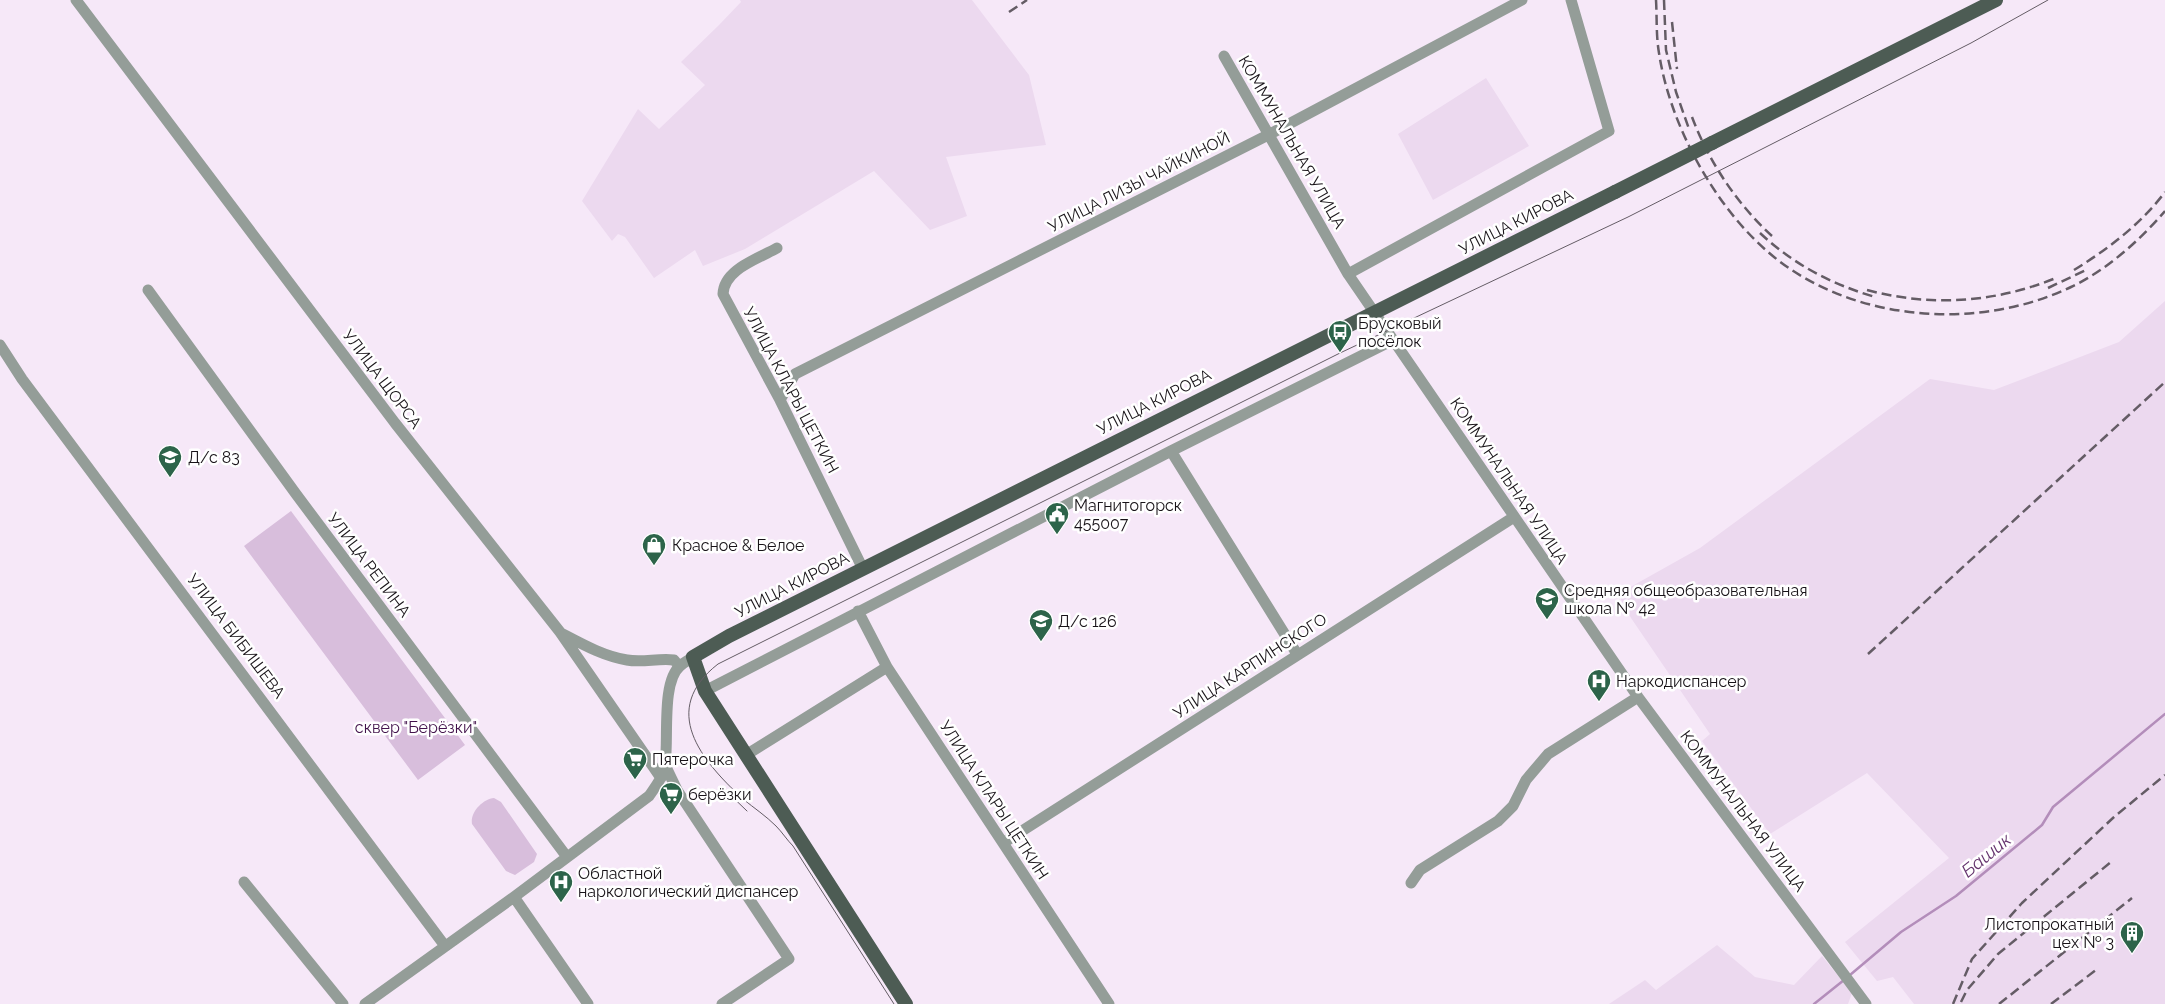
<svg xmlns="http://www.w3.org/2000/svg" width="2165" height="1004" font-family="Raleway,sans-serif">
	<rect width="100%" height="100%" fill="#f6e8f8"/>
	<path fill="#ecd9ef" d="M740 0H972L1029 75 1046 145 946 157 967 216 930 230 874 171 745 249 703 266 695 250 654 278 625 237 618 234 612 241 582 201 638 109 659 129 705 85 681 62 719 25 741 2Z
		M1486 78 1529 146 1433 200 1398 134Z
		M2165 301V1004H1914L1893 977 1877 981 1845 942 1949 858 1867 773 1770 834 1702 741 1710 734 1631 618 1618 594 1700 548 1930 379 1994 390 2119 342Z
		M1717 945 1755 977 1794 985 1822 956 1852 993 1848 1004H1609L1645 980 1656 990Z"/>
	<path fill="#d8bedc" d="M291 511 465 745 418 780 244 546Z
		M494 798 501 802 537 854 534 862 515 875 506 871 472 824C470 812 483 799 494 798Z"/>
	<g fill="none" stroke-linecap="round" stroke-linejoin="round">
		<path stroke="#b38dba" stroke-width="2.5" d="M1850 975 1901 932 1956 896 2042 825 2053 807 2165 714
			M1814 1004 1844 980"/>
		<path stroke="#949d98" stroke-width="11" d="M76 0 395 423 560 632 661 778
			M1224 56 1348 274 1638 697 1866 1004
			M777 248C758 259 724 269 723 294L780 400 863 569
			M1348 274 1609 131 1571 0
			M148 290 296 494 567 857
			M0 345 22 379 445 946
			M780 400 795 374 1270 134 1522 0
			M1171 451 1297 654
			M858 611 887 667 1109 1004
			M561 633C582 644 603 656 627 660 642 663 658 658 674 660L679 666
			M705 691 1171 451 1393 340
			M746 755 887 667
			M665 765 677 790 789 959 722 1004
			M1003 843 1514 517
			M244 882 343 1004
			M1411 883 1420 870 1498 821 1513 806 1526 780 1548 754 1638 697
			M514 897 588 1004
			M365 1004 514 897 649 796C656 786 663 777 665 765 669 740 661 682 680 666 684 662 689 660 693 657"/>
		<path stroke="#4d5c54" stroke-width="14" d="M1712 143 1996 0
			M906 1004 705 691 693 657 729 636 1615 192"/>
		<path stroke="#645c65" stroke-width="1" d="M722 787 747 811
			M894 1004 793 846C787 840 782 832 776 826 766 816 754 808 743 799 701 760 659 710 718 664L1340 353 1628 217 1971 43 2048 0"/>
		<path stroke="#645c65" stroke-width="2.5" stroke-dasharray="10 5" stroke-linecap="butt" d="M1656 0C1657 17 1656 36 1659 53 1670 126 1716 210 1774 257 1854 322 1979 331 2071 287 2107 270 2140 240 2165 211
			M1664 0 1666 50 1676 92 1689 129
			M1009 12 1027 0
			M1672 22 1677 69
			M1692 117C1709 162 1737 204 1772 236
			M1760 233C1793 264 1831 284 1875 297
			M2074 270C2108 249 2141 224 2165 192
			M2048 288 2086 270
			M1867 290C1931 307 1994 303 2056 278
			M1868 654 2165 382
			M1961 1002 1967 990 1998 954 2111 862
			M1953 1004 1972 959 2022 903 2114 817 2165 775
			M1999 1004 2132 898
			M2051 1004 2096 970"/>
		<path stroke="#4d5c54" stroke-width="14" d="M1615 192 1712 143"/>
	</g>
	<defs>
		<g id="bus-pin" transform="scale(1.25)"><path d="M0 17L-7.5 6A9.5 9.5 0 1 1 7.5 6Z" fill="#2d644a" stroke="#fff"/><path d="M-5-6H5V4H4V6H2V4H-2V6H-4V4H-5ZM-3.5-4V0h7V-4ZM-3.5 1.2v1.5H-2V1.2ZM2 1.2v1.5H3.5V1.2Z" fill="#fff"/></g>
		<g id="school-pin" transform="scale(1.25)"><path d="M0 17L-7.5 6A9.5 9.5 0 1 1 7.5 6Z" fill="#2d644a" stroke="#fff"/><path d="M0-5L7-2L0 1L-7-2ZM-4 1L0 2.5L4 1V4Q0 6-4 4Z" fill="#fff"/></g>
		<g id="civic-pin" transform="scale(1.25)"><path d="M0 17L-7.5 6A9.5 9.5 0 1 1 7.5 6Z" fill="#2d644a" stroke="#fff"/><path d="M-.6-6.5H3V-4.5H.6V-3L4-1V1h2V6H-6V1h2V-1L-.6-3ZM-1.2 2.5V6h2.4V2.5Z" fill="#fff"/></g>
		<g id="shop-pin" transform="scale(1.25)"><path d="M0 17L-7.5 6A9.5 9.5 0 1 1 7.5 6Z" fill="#2d644a" stroke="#fff"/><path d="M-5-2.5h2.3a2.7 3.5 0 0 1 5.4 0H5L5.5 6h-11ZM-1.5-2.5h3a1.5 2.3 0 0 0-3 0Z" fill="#fff"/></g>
		<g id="hospital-pin" transform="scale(1.25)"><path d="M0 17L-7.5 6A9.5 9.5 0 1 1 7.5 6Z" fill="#2d644a" stroke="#fff"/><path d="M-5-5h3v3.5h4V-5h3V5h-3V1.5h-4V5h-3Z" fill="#fff"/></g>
		<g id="supermarket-pin" transform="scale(1.25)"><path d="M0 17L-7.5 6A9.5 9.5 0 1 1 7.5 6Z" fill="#2d644a" stroke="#fff"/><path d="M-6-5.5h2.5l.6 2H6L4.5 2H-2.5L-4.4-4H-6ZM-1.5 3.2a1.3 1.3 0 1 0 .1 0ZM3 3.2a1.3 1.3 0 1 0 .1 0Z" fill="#fff"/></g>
		<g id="building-pin" transform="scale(1.25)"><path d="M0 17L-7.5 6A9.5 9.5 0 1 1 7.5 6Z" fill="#2d644a" stroke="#fff"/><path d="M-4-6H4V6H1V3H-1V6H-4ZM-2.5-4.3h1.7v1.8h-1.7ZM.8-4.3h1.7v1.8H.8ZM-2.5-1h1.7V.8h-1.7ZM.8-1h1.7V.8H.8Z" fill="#fff"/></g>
	</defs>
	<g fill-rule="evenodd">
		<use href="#bus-pin" x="1340" y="332"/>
		<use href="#school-pin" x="170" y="457"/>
		<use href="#civic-pin" x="1057" y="514"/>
		<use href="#shop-pin" x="654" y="545"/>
		<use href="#school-pin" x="1547" y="599"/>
		<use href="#school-pin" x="1041" y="621"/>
		<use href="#hospital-pin" x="1599" y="681"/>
		<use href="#supermarket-pin" x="635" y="759"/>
		<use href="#supermarket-pin" x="671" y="794"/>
		<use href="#hospital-pin" x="561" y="882"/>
		<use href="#building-pin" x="2132" y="933"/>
	</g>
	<g text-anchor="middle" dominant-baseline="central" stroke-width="5" stroke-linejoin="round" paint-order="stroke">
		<g font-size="16" fill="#181318" stroke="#fff">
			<text transform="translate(1292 142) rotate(60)">КОММУНАЛЬНАЯ УЛИЦА</text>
			<text transform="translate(1139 182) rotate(-27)">УЛИЦА ЛИЗЫ ЧАЙКИНОЙ</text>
			<text transform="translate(1516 222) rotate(-27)">УЛИЦА КИРОВА</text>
			<text transform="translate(382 379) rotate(53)">УЛИЦА ЩОРСА</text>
			<text transform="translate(791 390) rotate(62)">УЛИЦА КЛАРЫ ЦЕТКИН</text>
			<text transform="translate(1154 402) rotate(-27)">УЛИЦА КИРОВА</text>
			<text transform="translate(1509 481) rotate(56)">КОММУНАЛЬНАЯ УЛИЦА</text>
			<text transform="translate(369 565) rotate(53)">УЛИЦА РЕПИНА</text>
			<text transform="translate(792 585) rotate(-27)">УЛИЦА КИРОВА</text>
			<text transform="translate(236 636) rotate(53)">УЛИЦА БИБИШЕВА</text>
			<text transform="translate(1250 666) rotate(-33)">УЛИЦА КАРПИНСКОГО</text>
			<text transform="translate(994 800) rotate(57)">УЛИЦА КЛАРЫ ЦЕТКИН</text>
			<text transform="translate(1743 811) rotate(53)">КОММУНАЛЬНАЯ УЛИЦА</text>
		</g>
		<g font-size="16" fill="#181318" stroke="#fff" text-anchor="start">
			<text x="1358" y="323">Брусковый<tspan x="1358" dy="18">посёлок</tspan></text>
			<text x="188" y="457">Д/с 83</text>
			<text x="1074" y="505">Магнитогорск<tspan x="1074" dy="18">455007</tspan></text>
			<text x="672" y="545">Красное &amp; Белое</text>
			<text x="1564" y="590">Средняя общеобразовательная<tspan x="1564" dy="18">школа № 42</tspan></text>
			<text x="1058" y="621">Д/с 126</text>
			<text x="1616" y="681">Наркодиспансер</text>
			<text x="652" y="759">Пятерочка</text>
			<text x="688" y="794">берёзки</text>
			<text x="578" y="873">Областной<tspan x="578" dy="18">наркологический диспансер</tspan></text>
			<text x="2114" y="924" text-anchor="end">Листопрокатный<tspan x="2114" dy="18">цех № 3</tspan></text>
		</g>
		<g font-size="16" fill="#42124b" stroke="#fff">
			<text x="416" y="727">сквер "Берёзки"</text>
		</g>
		<g font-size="18" font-style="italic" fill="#65346e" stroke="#fff">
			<text transform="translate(1986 855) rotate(-39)">Башик</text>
		</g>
	</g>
</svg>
